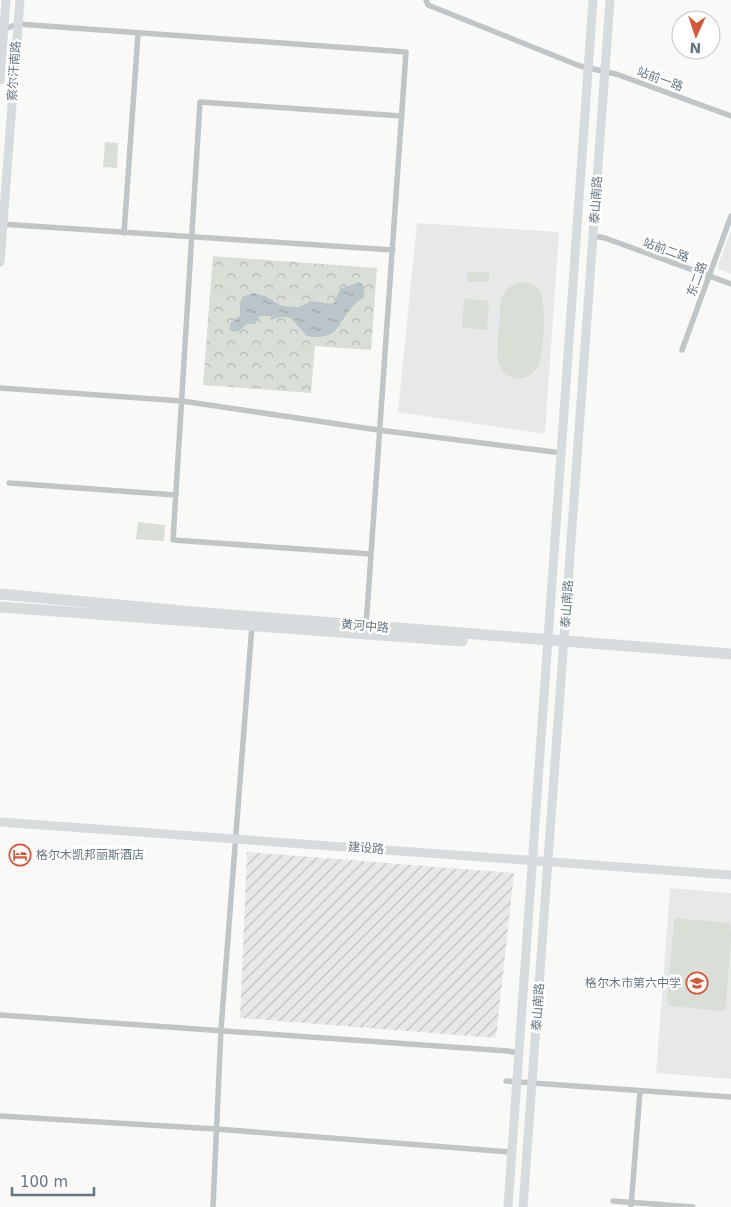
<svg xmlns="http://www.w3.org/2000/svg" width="731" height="1207" font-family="'DejaVu Sans','Noto Sans SC',sans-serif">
	<defs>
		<pattern id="industrial-furrows" width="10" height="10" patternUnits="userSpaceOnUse" patternTransform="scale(1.25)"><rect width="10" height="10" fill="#e7e8e8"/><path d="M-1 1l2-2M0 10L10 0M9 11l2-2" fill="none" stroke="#bfc1c1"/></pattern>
		<pattern id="forest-crowns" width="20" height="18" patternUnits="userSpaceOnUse" patternTransform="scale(1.25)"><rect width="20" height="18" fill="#d9ded6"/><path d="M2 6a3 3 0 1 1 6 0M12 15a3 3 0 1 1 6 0" fill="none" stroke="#b4b9b3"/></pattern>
		<pattern id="water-ripples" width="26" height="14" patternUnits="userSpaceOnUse" patternTransform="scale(1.25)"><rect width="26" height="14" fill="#bac5c9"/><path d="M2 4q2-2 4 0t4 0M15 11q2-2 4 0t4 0" fill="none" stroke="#9ba5a8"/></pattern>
	</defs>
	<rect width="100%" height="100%" fill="#f9f9f7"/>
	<path fill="#e7e8e8" d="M417 223 559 232 545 434 398 412Z
		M731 230V274L717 268Z
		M670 888 731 893V1079L656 1073Z"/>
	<path fill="url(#industrial-furrows)" d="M247 852 514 873 496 1038 240 1018Z"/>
	<path fill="url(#forest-crowns)" d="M213 256 377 268 371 350 315 346 311 393 203 385Z"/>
	<path fill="#d9ded6" d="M105 142 118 143 117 168 103 167Z
		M467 272H489V282H467Z
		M521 282C529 283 536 285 540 292 547 303 544 357 537 368 523 388 497 377 497 354L501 297 509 287Z
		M464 299 489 301 487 330 462 328Z
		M138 522 165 525 164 541 136 539Z
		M675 918 730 923 731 937 726 1004 724 1011 669 1006 667 1001 674 922Z"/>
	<path fill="url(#water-ripples)" d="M359 282 364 286V297C360 300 355 303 352 307 336 326 338 341 307 336 292 322 293 311 271 320V316H259L258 321H256L255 324H247C242 328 237 335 230 330V323L240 316V303L242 297 254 293 265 296 282 306 299 307 311 301 333 304 340 289Z"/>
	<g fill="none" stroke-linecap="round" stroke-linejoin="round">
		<path stroke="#c0c5c8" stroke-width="5.5" d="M426 0 428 5 580 66 616 74 731 116
			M2 30 18 24 406 52 366 626
			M1 224 393 250
			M124 233 138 34
			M594 236 605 238 731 284
			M682 350 731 216
			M0 388 182 401 378 430 562 453
			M9 483 176 495
			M371 554 173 540 200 102 402 116
			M0 1015 508 1051 518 1053
			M506 1081 731 1097
			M0 1116 216 1129 511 1152
			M613 1201 693 1207
			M213 1207 221 1029 252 625
			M631 1207 640 1091"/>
		<path stroke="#d6dbde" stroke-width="9" d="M0 80 6 0
			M0 262 20 0
			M0 822 731 875
			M508 1207 593 0
			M523 1207 610 0"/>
		<path stroke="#d6dbde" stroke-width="11" d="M0 594 205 613 731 654
			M0 607 462 641"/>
	</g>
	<defs>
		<g id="hotel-ring" transform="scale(1.125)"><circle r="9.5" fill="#fff" stroke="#d75739" stroke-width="1.5"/><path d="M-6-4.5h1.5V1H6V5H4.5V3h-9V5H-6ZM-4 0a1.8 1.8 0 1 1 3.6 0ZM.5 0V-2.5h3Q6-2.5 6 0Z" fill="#d75739"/></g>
		<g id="school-ring" transform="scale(1.125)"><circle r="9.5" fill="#fff" stroke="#d75739" stroke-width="1.5"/><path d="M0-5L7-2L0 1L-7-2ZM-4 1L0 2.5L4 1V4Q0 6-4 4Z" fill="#d75739"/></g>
	</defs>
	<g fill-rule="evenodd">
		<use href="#hotel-ring" x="20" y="855"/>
		<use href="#school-ring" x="697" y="983"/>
	</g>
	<g text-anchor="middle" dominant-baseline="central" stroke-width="5" stroke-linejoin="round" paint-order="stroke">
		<g font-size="12" fill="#667680" stroke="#fff">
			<text transform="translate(14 71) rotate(-86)">察尔汗南路</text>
			<text transform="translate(660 79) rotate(20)">站前一路</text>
			<text transform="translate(596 200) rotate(-86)">泰山南路</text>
			<text transform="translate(666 250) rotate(20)">站前二路</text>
			<text transform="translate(697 279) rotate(-70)">东二路</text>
			<text transform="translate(567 604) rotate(-86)">泰山南路</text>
			<text transform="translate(365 626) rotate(5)">黄河中路</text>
			<text transform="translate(366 848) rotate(4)">建设路</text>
			<text transform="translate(538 1007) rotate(-86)">泰山南路</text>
		</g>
		<g font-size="12" fill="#667680" stroke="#fff" text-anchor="start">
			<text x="36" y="855">格尔木凯邦丽斯酒店</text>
			<text x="681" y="983" text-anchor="end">格尔木市第六中学</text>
		</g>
	</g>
	<g transform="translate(696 35) rotate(183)"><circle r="24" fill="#ffffff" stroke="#c2c8cc"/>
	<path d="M0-4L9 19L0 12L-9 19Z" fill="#d75739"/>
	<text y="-8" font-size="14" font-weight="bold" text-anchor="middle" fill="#667680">N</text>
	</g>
	<path d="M12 1187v8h82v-8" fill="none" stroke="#667680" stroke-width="2.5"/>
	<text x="20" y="1187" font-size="15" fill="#667680" stroke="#ffffff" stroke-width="4" paint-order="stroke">100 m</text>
</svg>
